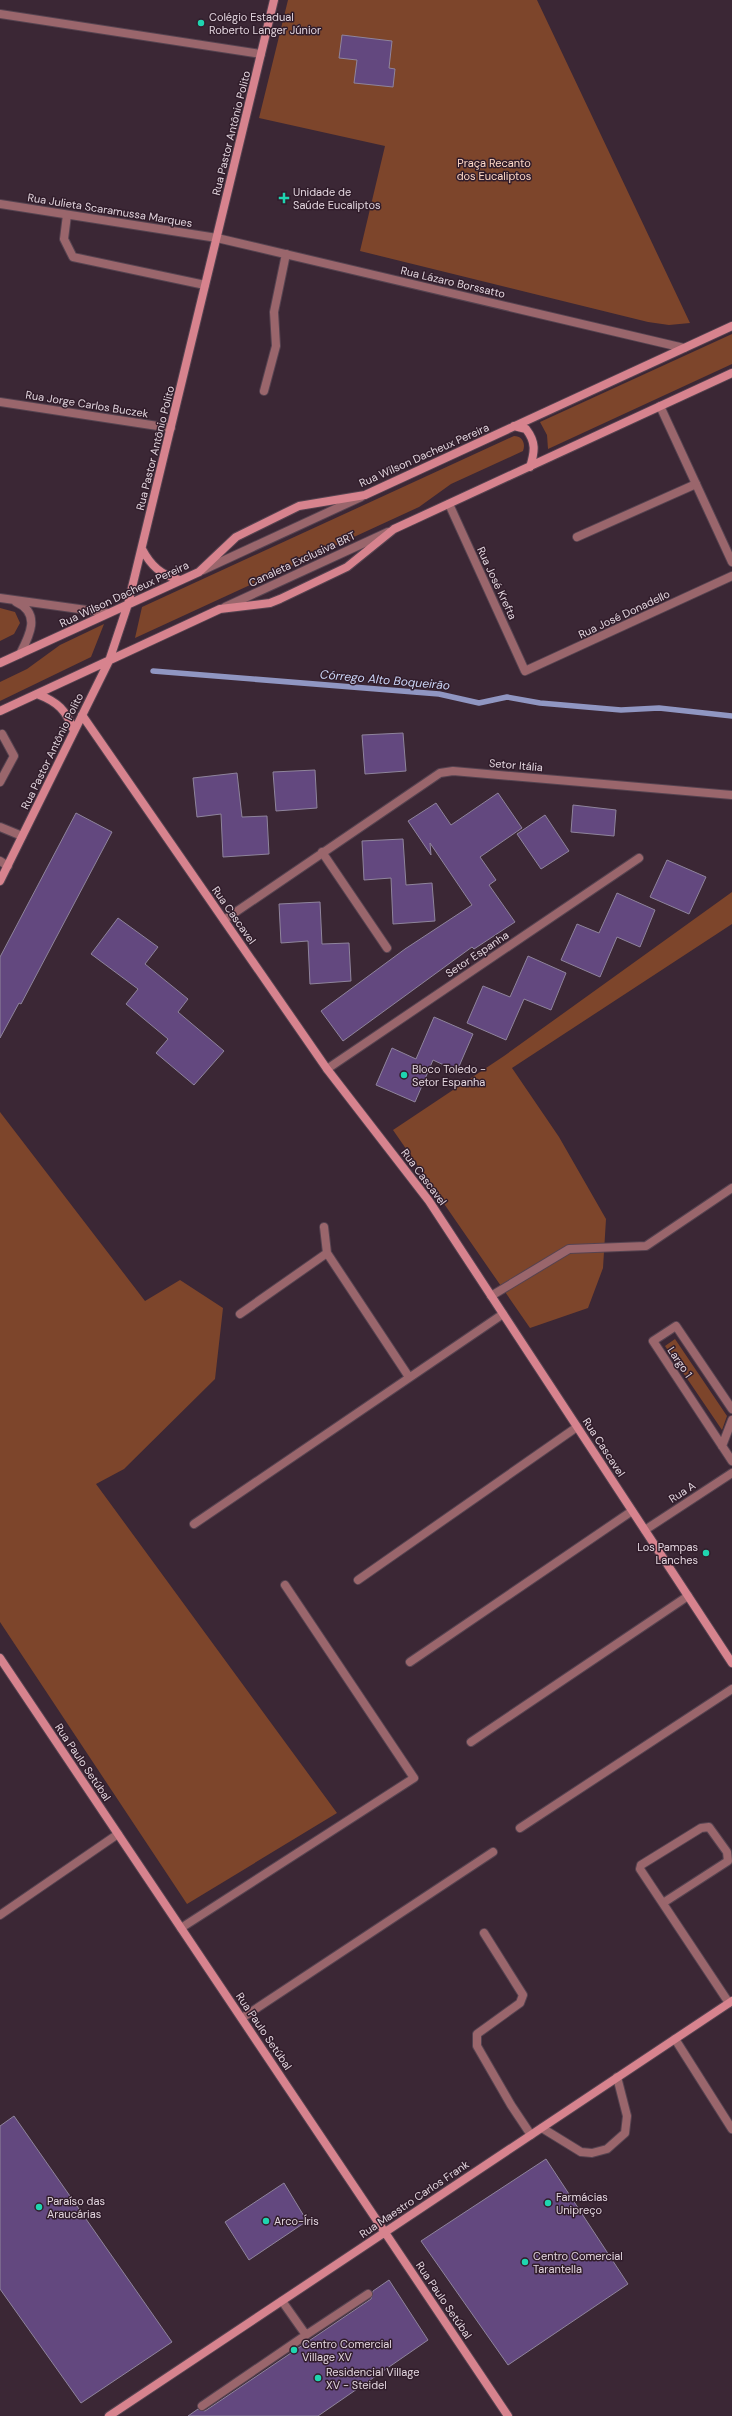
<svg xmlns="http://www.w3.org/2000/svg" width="732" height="2416" font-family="'DM Sans',sans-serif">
	<rect width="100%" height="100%" fill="#3b2735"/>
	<path fill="#7d452b" d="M288 0H537L690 323 669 325 648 322 360 251 385 146 259 118Z
		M732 334V364L548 449 547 435 540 422Z
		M514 436C522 436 526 443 523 451L451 484 419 507 135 638 142 607Z
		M0 608 15 612 20 623 14 634 0 641Z
		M104 624 91 657 0 701V682L27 669 60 645Z
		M732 892V924L512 1068 559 1137 606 1219 603 1268 588 1308 530 1328 393 1130 504 1056Z
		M0 1112 145 1301 180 1280 223 1308 215 1379 124 1469 96 1484 337 1813 187 1904 0 1622Z
		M675 1339 727 1416 722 1430 665 1346Z"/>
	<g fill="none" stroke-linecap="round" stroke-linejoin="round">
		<path stroke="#9096c2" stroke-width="5.5" d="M153 671 439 694 479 703 507 697 540 703 621 710 659 708 732 716"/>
	</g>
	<path fill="#63487f" stroke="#8f849c" d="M342 35 392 41 389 68 395 69 393 87 354 83 357 60 339 58Z
		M403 733 406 771 365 774 362 735Z
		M315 770 317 808 276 811 273 772Z
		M237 773 242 817 267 816 269 854 223 857 221 814 197 817 193 778Z
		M498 793 522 828 480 857 496 880 489 885 515 922 474 949 472 947 343 1041 321 1011 405 949 472 905 430 843 431 855 408 821 436 803 451 825Z
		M573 805 616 810 614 836 571 832Z
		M76 813 112 832 21 1004 19 1003 0 1038V957Z
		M545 815 569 851 541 869 517 834Z
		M403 839 406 885 432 883 435 921 393 924 391 878 364 880 362 841Z
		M667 860 706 877 689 914 650 897Z
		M617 893 655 910 640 947 617 937 600 977 561 960 577 924 599 933Z
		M320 902 322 944 349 943 351 981 310 984 308 941 281 943 279 904Z
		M118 918 158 947 145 964 188 999 178 1012 224 1051 194 1085 156 1053 168 1039 126 1004 138 989 91 954Z
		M528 956 566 973 551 1010 524 999 506 1040 467 1023 483 986 510 997Z
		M434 1017 473 1034 457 1071 433 1060 415 1102 376 1085 392 1048 416 1059Z
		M14 2116 172 2342 81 2403 0 2289V2126Z
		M546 2159 628 2284 508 2365 421 2241Z
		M284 2183 307 2221 249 2260 225 2222Z
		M389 2280 428 2340 318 2416H188L198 2409 205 2411 371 2299 373 2291Z"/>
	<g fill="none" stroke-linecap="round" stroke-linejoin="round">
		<g stroke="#564350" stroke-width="10">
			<path id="service" d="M67 215 64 239 73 257 205 285
				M264 391 276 346 274 312 286 254
				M577 537 696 484
				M203 570 361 497
				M225 607 388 532
				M0 735 2 734 14 756 0 782
				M0 827 22 836
				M0 861 8 866
				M663 1903 728 1861 727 1852 709 1827 701 1828 641 1865 640 1869 729 2003
				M484 1933 523 1995 520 2003 477 2034V2046L511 2105 531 2135
				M675 2039 732 2129
				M542 2128 581 2152 592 2153 607 2149 625 2133 627 2116 617 2077
				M306 2335 368 2294
				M202 2406 306 2335 282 2301"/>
		</g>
		<g stroke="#564350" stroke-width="10">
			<path id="minor" d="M0 14 261 54
				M0 204 217 238 684 348
				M0 402 171 428
				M660 406 732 562
				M449 504 525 671 732 576
				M0 598 108 613
				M16 602C41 613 30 635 20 654
				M322 852 387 948
				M224 920 440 773 453 771 732 795
				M327 1069 639 858
				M324 1227 327 1253 409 1377
				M491 1296 569 1249 646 1246 732 1188
				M240 1314 327 1253
				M732 1409 676 1326 653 1341 732 1461
				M722 1446 732 1420
				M194 1524 503 1314
				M645 1530 732 1473
				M358 1580 577 1427
				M410 1662 632 1511
				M471 1742 688 1596
				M520 1828 732 1689
				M0 1915 118 1834
				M181 1928 414 1778 285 1585
				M242 2018 493 1852"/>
		</g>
		<g stroke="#564350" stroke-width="10">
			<path id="secondary" d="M514 426 526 429C536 442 535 451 530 467
				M142 549C151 566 161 575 180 580
				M0 663 199 572 236 537 299 506 365 495 732 326
				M37 694C58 702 66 710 74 731
				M0 711 220 609 270 603 280 599 347 567 394 529 732 373
				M82 715 327 1069 429 1201 732 1663
				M0 881 109 661 128 604 274 0
				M0 1658 508 2416
				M109 2416 732 2001"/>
		</g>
		<use href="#service" stroke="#9a666c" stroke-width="8"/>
		<use href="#minor" stroke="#9a666c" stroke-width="8"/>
		<use href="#secondary" stroke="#d7838e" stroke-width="8"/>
	</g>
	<g fill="#1fd5b0" stroke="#311d2b" stroke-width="1.5">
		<circle cx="201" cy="23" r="4"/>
		<path d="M282 192h4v4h4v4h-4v4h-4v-4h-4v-4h4z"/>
		<circle cx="404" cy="1075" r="4"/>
		<circle cx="706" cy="1553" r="4"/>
		<circle cx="548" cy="2203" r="4"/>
		<circle cx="39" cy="2207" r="4"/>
		<circle cx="266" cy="2221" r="4"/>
		<circle cx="525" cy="2262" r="4"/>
		<circle cx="294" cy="2350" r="4"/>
		<circle cx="318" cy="2378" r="4"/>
	</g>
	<g text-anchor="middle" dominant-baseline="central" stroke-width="3" stroke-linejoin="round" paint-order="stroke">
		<g font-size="11" fill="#e2d5de" stroke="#311d2b" text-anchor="start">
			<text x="209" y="17">Colégio Estadual<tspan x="209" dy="13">Roberto Langer Júnior</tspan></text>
			<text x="293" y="192">Unidade de<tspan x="293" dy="13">Saúde Eucaliptos</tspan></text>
			<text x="412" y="1069">Bloco Toledo -<tspan x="412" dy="13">Setor Espanha</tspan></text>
			<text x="698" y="1547" text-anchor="end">Los Pampas<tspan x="698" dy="13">Lanches</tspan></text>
			<text x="556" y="2197">Farmácias<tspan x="556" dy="13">Unipreço</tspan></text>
			<text x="47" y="2201">Paraíso das<tspan x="47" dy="13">Araucárias</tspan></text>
			<text x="274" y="2221">Arco-Íris</text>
			<text x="533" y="2256">Centro Comercial<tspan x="533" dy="13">Tarantella</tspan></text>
			<text x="302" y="2344">Centro Comercial<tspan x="302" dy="13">Village XV</tspan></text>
			<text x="326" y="2372">Residencial Village<tspan x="326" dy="13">XV - Steidel</tspan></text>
		</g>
		<g font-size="11" fill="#e2d5de" stroke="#311d2b">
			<text transform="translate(231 133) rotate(-76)">Rua Pastor Antônio Polito</text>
			<text transform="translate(110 210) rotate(9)">Rua Julieta Scaramussa Marques</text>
			<text transform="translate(453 282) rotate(13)">Rua Lázaro Borssatto</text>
			<text transform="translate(87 404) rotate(9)">Rua Jorge Carlos Buczek</text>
			<text transform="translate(155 448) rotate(-76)">Rua Pastor Antônio Polito</text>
			<text transform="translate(424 455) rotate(-24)">Rua Wilson Dacheux Pereira</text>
			<text transform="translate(302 559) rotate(-25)">Canaleta Exclusiva BRT</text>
			<text transform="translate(497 583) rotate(65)">Rua José Krefta</text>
			<text transform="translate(124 594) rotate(-25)">Rua Wilson Dacheux Pereira</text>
			<text transform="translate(624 614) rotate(-25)">Rua José Donadello</text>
			<text transform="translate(52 751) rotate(-64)">Rua Pastor Antônio Polito</text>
			<text transform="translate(516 765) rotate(5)">Setor Itália</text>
			<text transform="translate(234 915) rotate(55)">Rua Cascavel</text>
			<text transform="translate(477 954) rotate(-34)">Setor Espanha</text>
			<text transform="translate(424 1177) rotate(53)">Rua Cascavel</text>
			<text transform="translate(680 1362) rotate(56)">Largo 1</text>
			<text transform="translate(604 1447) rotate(57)">Rua Cascavel</text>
			<text transform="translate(682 1492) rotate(-33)">Rua A</text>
			<text transform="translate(83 1762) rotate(56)">Rua Paulo Setúbal</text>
			<text transform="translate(264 2031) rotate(56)">Rua Paulo Setúbal</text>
			<text transform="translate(414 2199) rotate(-34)">Rua Maestro Carlos Frank</text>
			<text transform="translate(444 2300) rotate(56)">Rua Paulo Setúbal</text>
		</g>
		<g font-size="11" fill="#fed8c7" stroke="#311d2b">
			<text x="494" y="163">Praça Recanto<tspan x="494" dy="13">dos Eucaliptos</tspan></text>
		</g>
		<g font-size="12" font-style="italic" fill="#ccd6f8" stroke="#311d2b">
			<text transform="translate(385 680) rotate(5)">Córrego Alto Boqueirão</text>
		</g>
	</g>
</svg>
